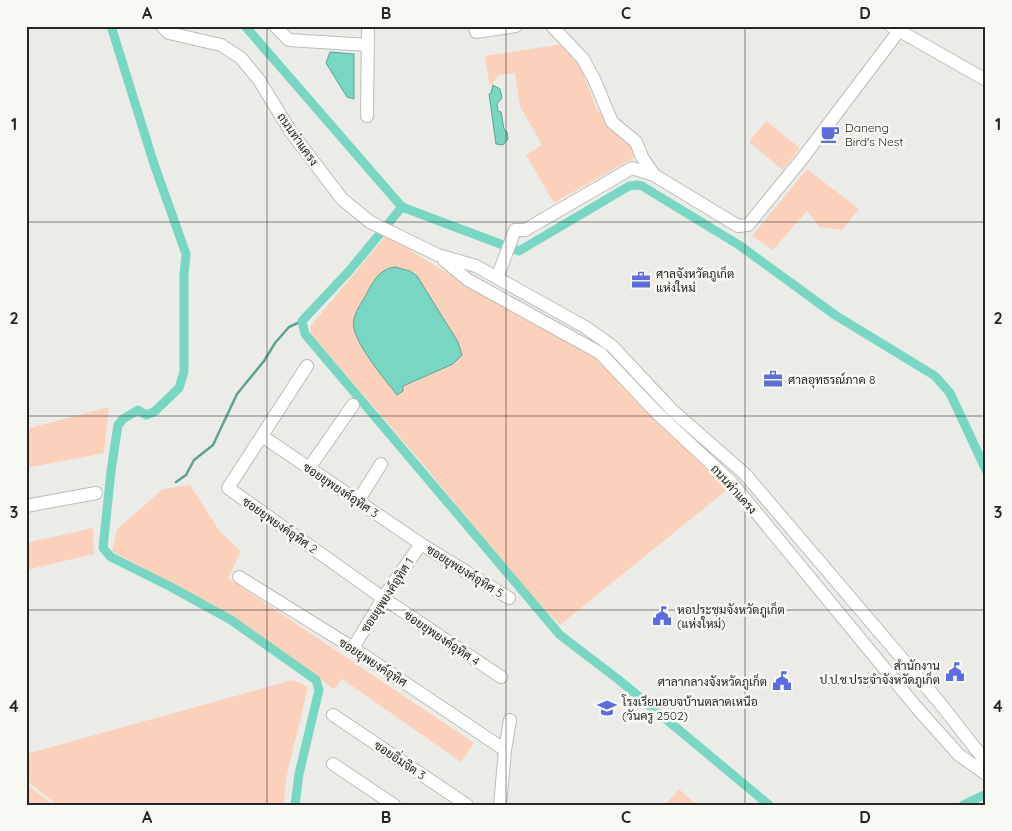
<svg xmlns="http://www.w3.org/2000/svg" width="1012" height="831" font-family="Quicksand,Sarabun,sans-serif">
	<rect width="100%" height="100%" fill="#ebece7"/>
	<path fill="#fbd1bb" d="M563 44 577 57 597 110 634 149 635 157 554 203 526 155 542 145 520 106 515 73 499 75 490 87 485 56Z
		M766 121 800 148 783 170 749 142Z
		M807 169 859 209 842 230 820 227 807 211 773 250 752 236Z
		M386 235 447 273 578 346 604 365 729 488 560 625 523 587 428 470 311 334 310 327Z
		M109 407 104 453 26 468V429Z
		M190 485 220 532 241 551 228 578 474 743 461 762 342 679 334 689 233 617 112 551 117 529 163 489Z
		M93 528 94 554 26 570V543Z
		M293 680 308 687 286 779 284 805H57L26 780V754Z
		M26 784 53 805H26Z
		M679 789 697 805H665Z"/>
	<path fill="#78d7c3" stroke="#5fa293" d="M330 52 354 54V99L347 97 326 63Z
		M493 85 500 89 502 98 497 104 498 111 501 112 504 129 507 132 508 139 503 145 496 144 489 94 491 93Z
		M395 267 410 271 417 276 458 342 462 355 453 364 403 386V391L397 395C385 379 348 337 354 319 356 309 364 300 368 291 375 279 380 269 395 267Z"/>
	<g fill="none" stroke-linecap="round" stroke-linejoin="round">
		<path stroke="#5fa293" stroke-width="2.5" d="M176 482 186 475 194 460 213 445 237 394 264 361 275 343 289 327 304 320"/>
		<path stroke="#78d7c3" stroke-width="9" d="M111 26 154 164 186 254 184 275V372L179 388 154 412 146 415 138 410 123 419 118 425 111 471 103 548 111 557 171 587 231 620 316 680 319 690 299 774 295 805
			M245 26 402 207 519 251 629 186 638 185 642 186 739 245 835 315 935 376 950 393 986 470
			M402 207 349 271 302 321 305 334 560 635 619 680 769 805
			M963 805 986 794"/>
		<g stroke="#bcbdb8" stroke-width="14">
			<path id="minor" d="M162 26 169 33 221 45 241 58 259 80 291 132 342 199 370 222 438 255 476 266 585 327 612 346 673 411 745 474 939 702 986 762
				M275 26 289 40 368 45
				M475 26 476 32 516 26
				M552 26 583 59 594 79 612 122 636 142 642 157 654 175
				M891 26 986 80
				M367 116 368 26
				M444 260 468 280 600 353 656 412 732 483 917 708 959 755 986 774
				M497 278 515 230H525L632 168 654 175 738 226 748 225 802 159 898 32
				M307 366 228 488 383 598 501 677
				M262 436 421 544 509 598
				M309 468 353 405
				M358 501 381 464
				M26 506 96 493
				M239 577 353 648 505 750
				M353 648 383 598 421 544
				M333 715 467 805
				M333 764 394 805
				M500 805 505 750 510 720"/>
		</g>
		<use href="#minor" stroke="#fff" stroke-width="12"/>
	</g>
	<path fill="none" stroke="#262624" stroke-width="1" stroke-opacity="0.55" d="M267 26V805M506 26V805M745 26V805M26 222H986M26 416H986M26 610H986"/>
	<defs>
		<g id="cafe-bare" transform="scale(1.5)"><path d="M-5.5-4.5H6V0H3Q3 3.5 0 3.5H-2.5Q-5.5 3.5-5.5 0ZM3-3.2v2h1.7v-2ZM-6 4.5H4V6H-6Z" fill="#5e6ce3" stroke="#f9f9f4" stroke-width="2.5" paint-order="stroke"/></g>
		<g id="office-bare" transform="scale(1.5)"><path d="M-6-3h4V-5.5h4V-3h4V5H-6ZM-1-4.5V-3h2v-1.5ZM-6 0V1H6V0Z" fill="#5e6ce3" stroke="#f9f9f4" stroke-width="2.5" paint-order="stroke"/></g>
		<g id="civic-bare" transform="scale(1.5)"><path d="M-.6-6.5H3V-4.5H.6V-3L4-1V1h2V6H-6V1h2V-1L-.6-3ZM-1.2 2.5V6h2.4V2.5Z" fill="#5e6ce3" stroke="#f9f9f4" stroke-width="2.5" paint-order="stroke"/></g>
		<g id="school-bare" transform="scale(1.5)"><path d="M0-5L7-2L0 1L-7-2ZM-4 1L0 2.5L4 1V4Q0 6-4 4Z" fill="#5e6ce3" stroke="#f9f9f4" stroke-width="2.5" paint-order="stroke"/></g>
	</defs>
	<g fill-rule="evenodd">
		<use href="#cafe-bare" x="830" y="134"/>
		<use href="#office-bare" x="641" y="280"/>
		<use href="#office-bare" x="773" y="379"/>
		<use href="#civic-bare" x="662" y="616"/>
		<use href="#civic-bare" x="955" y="672"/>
		<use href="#civic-bare" x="782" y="681"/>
		<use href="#school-bare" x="607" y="708"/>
	</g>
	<g text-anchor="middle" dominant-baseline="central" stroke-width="5" stroke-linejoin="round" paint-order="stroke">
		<g font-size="12" fill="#262624" stroke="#f9f9f4" text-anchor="start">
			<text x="845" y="127">Daneng<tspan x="845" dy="14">Bird's Nest</tspan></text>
			<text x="656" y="273">ศาลจังหวัดภูเก็ต<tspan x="656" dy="14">แห่งใหม่</tspan></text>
			<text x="788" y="379">ศาลอุทธรณ์ภาค 8</text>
			<text x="677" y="609">หอประชุมจังหวัดภูเก็ต<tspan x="677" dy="14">(แห่งใหม่)</tspan></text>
			<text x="940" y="665" text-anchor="end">สำนักงาน<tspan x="940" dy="14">ป.ป.ช.ประจำจังหวัดภูเก็ต</tspan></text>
			<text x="767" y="681" text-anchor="end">ศาลากลางจังหวัดภูเก็ต</text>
			<text x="622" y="701">โรงเรียนอบจบ้านตลาดเหนือ<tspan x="622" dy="14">(วันครู 2502)</tspan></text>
		</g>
		<g font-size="12" fill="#262624" stroke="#f9f9f4">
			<text transform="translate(298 139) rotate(55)">ถนนท่าแครง</text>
			<text transform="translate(734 489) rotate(48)">ถนนท่าแครง</text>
			<text transform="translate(341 490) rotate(34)">ซอยยุพยงค์อุทิศ 3</text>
			<text transform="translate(280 525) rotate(35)">ซอยยุพยงค์อุทิศ 2</text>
			<text transform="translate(465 571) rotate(32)">ซอยยุพยงค์อุทิศ 5</text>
			<text transform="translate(387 595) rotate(-57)">ซอยยุพยงค์อุทิศ 1</text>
			<text transform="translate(442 638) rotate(34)">ซอยยุพยงค์อุทิศ 4</text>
			<text transform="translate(373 662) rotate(33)">ซอยยุพยงค์อุทิศ</text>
			<text transform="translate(400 760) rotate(34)">ซอยอิ่มจิต 3</text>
		</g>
	</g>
	<rect width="1012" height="831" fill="none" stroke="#f9f9f4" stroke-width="55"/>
	<rect x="28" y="28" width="956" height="776" fill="none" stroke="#262624" stroke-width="2"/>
	<g font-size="16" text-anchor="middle" font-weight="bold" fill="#262624">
		<text x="147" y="19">A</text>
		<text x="386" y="19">B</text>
		<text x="626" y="19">C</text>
		<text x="865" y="19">D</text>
		<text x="14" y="130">1</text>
		<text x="998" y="130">1</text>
		<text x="14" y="324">2</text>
		<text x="998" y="324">2</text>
		<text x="14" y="518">3</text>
		<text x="998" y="518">3</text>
		<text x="14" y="712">4</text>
		<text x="998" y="712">4</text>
		<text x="147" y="823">A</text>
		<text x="386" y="823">B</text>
		<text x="626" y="823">C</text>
		<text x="865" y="823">D</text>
	</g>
</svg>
